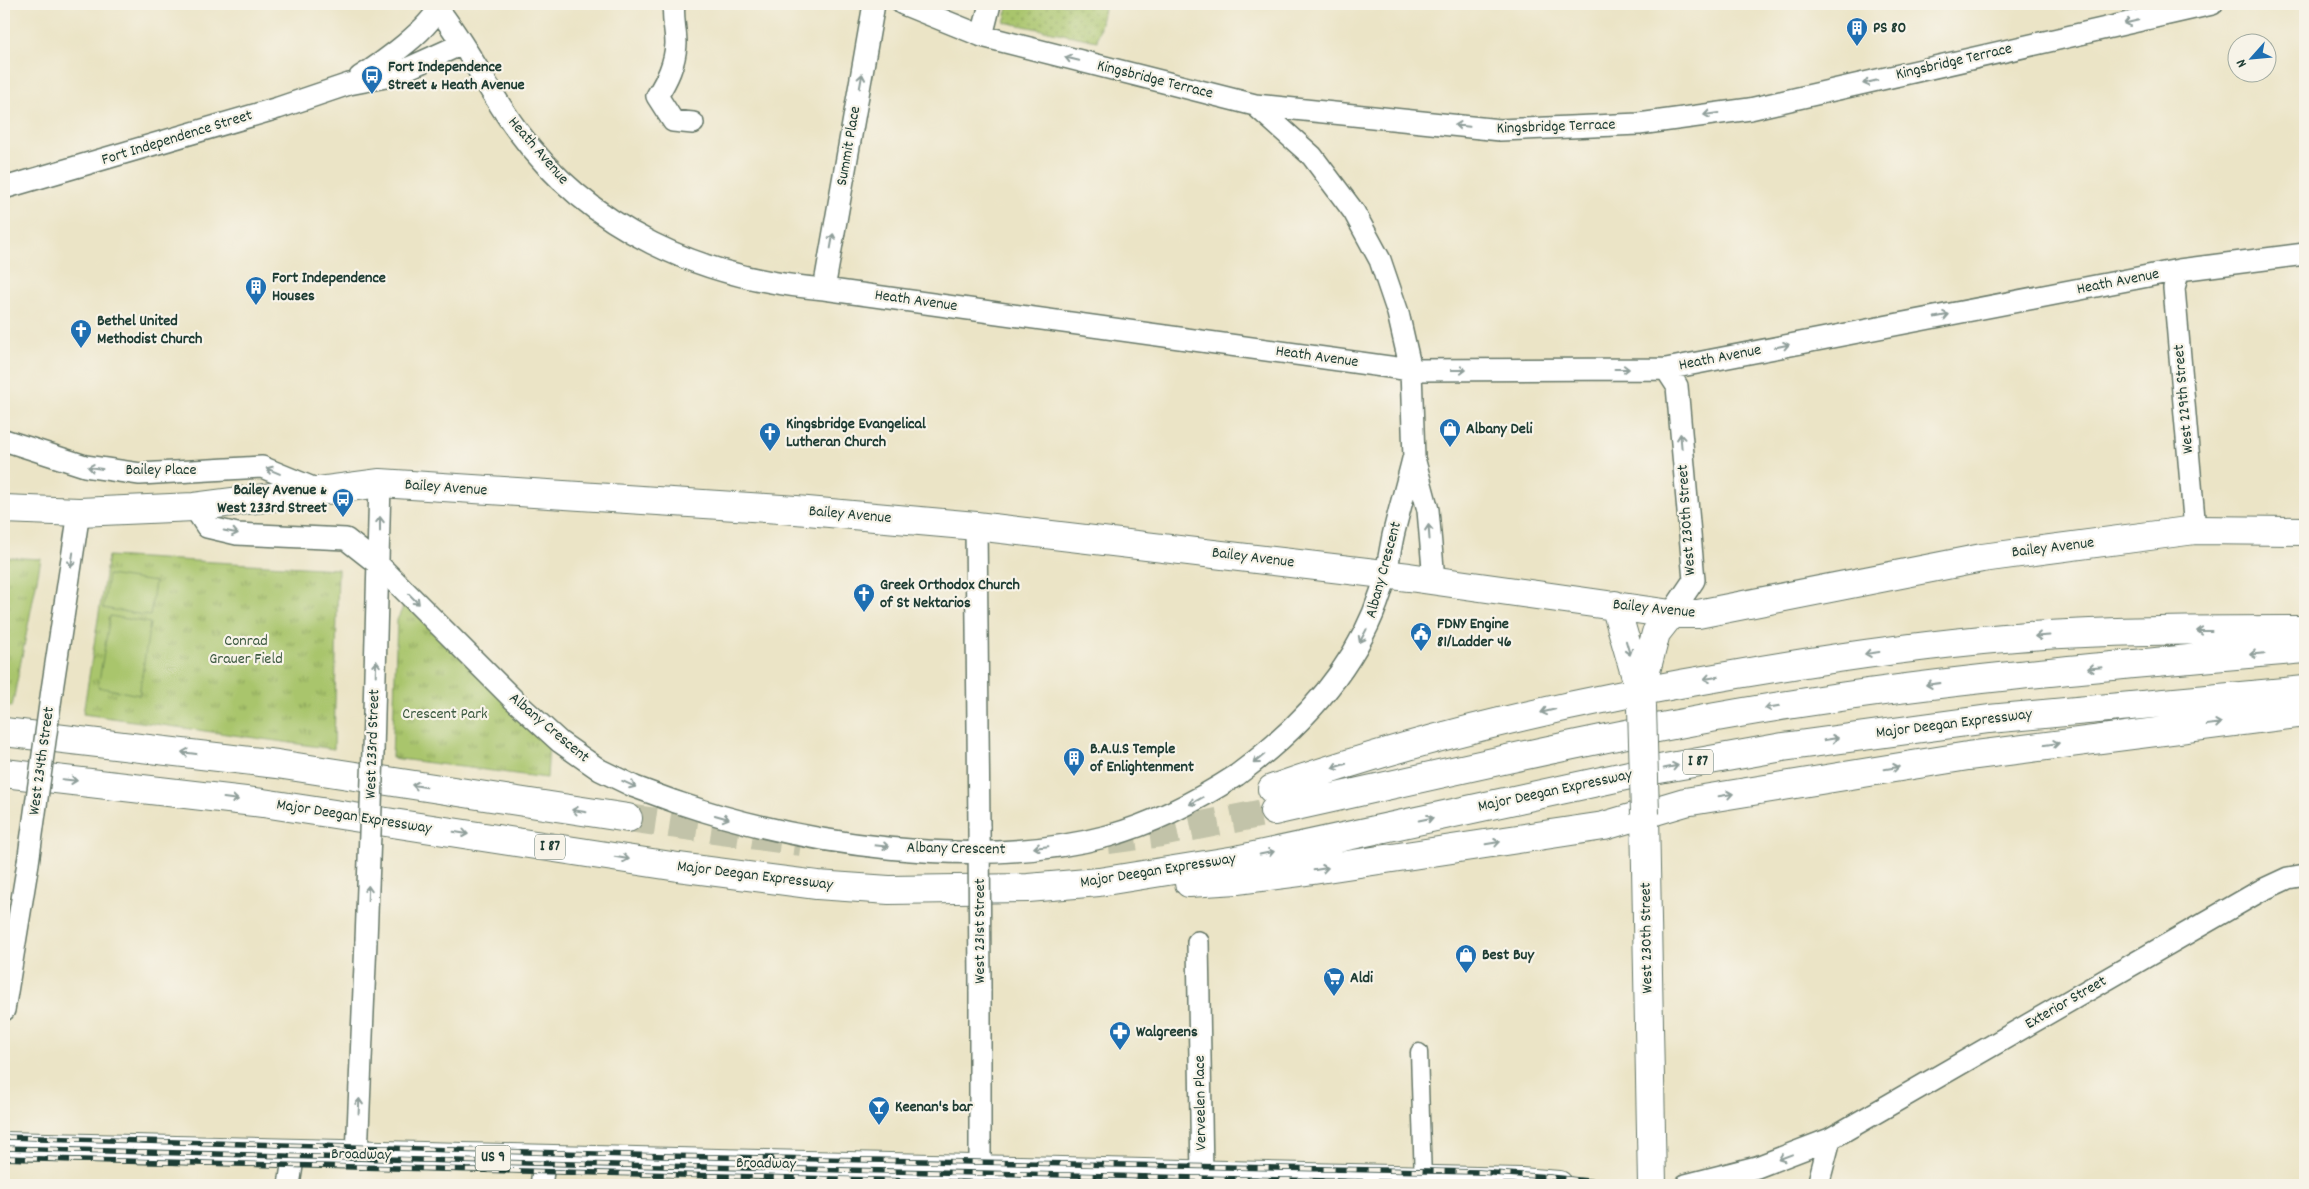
<svg xmlns="http://www.w3.org/2000/svg" width="2309" height="1189" font-family="Dekko,sans-serif">
	<defs>
		<pattern id="grass-dots" width="8" height="8" patternUnits="userSpaceOnUse" patternTransform="scale(1.25)"><rect width="8" height="8" fill="#a9c56c"/><path d="M2 2h.1M6 6h.1" fill="none" stroke="#89a15a" stroke-width="1.8" stroke-linecap="round"/></pattern>
		<pattern id="park-tufts" width="24" height="20" patternUnits="userSpaceOnUse" patternTransform="scale(1.25)"><rect width="24" height="20" fill="#a9c56c"/><path d="M3 7l-1-3M5 7V3M7 7l1-3M15 17l-1-3M17 17v-4M19 17l1-3" fill="none" stroke="#89a15a"/></pattern>
	</defs>
	<rect width="100%" height="100%" fill="#f7f3e8"/>
	<filter id="ink" filterUnits="userSpaceOnUse"><feTurbulence type="fractalNoise" baseFrequency=".02" numOctaves="2"/><feDisplacementMap in="SourceGraphic" scale="10" xChannelSelector="R" yChannelSelector="G"/><feConvolveMatrix kernelMatrix="1 2 1 2 8 2 1 2 1" color-interpolation-filters="sRGB"/></filter>
	<filter id="wash" filterUnits="userSpaceOnUse"><feTurbulence type="fractalNoise" baseFrequency=".0096" numOctaves="4" result="noise"/><feDisplacementMap in="SourceGraphic" scale="20" xChannelSelector="R" yChannelSelector="G"/><feGaussianBlur stdDeviation="1.12" result="paint"/><feColorMatrix in="noise" values="0 0 0 0 0 0 0 0 0 0 0 0 0 0 0 0 0 1.4 0 .05"/><feComposite in="paint" operator="in"/></filter>
	<g filter="url(#wash)">
		<rect width="100%" height="100%" fill="#ebe4c6"/>
		<path fill="url(#grass-dots)" stroke="#648150" d="M1009 4H1105L1097 41 1004 22Z"/>
		<path fill="url(#park-tufts)" stroke="#648150" d="M108 556 338 569 334 749 83 714Z
			M4 557 41 559 12 707 4 706Z
			M405 603 549 745 547 778 392 758 397 620Z"/>
		<path fill="#a9c56c" stroke="#648150" d="M108 575 155 582 150 616 103 608Z
			M110 616 150 623 139 695 98 687Z"/>
	</g>
	<g filter="url(#ink)">
		<g fill="none" stroke-linecap="round" stroke-linejoin="round">
			<path stroke="#c2c3a9" stroke-width="28" stroke-dasharray="28 14" stroke-linecap="butt" d="M628 818 801 842
				M1108 840 1161 833 1274 811"/>
			<g stroke="#667767" stroke-width="19">
				<path id="pedestrian" d="M1419 1052 1423 1181"/>
			</g>
			<g stroke="#667767" stroke-width="24">
				<path id="minor" d="M674 4C672 18 676 30 676 44 675 64 667 80 657 96L673 121 693 123
					M903 4 982 36 1255 105 1500 130 1639 124 1750 109 2212 4
					M438 9C468 47 488 91 517 130 590 230 702 279 824 289L1411 370 1666 369 2179 270 2305 254
					M982 36 990 4
					M360 77C379 65 435 26 439 4
					M1255 105 1312 156 1354 212 1380 260 1398 313 1411 370 1414 458 1428 510 1434 580
					M4 188 278 108 349 84 391 76 462 44
					M2179 270 2174 288 2195 530
					M824 289 874 4
					M1666 369 1677 386 1694 580 1671 614
					M4 440 85 466 140 474 262 467 318 490
					M194 507 207 527 237 534 346 539 379 565 514 700 560 742 600 770 635 787 676 802
					M976 526 979 827
					M52 690 79 512
					M373 752 380 483
					M1237 775C1300 728 1357 667 1381 592 1387 574 1389 555 1393 536 1399 510 1407 484 1413 459
					M1198 942 1202 1174
					M4 1010 28 863
					M357 1155 366 941
					M289 1185 294 1153
					M541 1185 545 1159
					M980 1185V990
					M1686 1185 1757 1167 1830 1139 2260 891 2288 878 2305 875
					M1818 1185 1830 1139"/>
			</g>
			<g stroke="#667767" stroke-width="30">
				<path id="secondary" d="M4 509 79 512 194 507 380 483 796 510 976 526 1409 577 1671 614H1698L1982 558 2195 530 2305 531
					M1615 605 1640 691 1642 707
					M1641 690 1656 633 1671 614
					M1645 814 1652 1185"/>
			</g>
			<g stroke="#667767" stroke-width="30">
				<path id="primary" d="M4 1146 1521 1182 1559 1185"/>
			</g>
			<g stroke="#667767" stroke-width="30">
				<path id="motorway" d="M4 732 277 764 628 818
					M4 773 263 803 678 867 817 885 889 890 1028 888 1099 882 1236 860 1648 771 1783 747 1989 719 2305 690
					M1272 789C1424 735 1580 700 1738 674 1830 658 1922 645 2015 637 2112 630 2209 630 2305 630
					M1274 811C1447 773 1619 731 1794 704 1963 677 2134 664 2305 649
					M1189 883 1237 880 1300 872 1604 826 1685 802 1968 756 2305 713"/>
			</g>
			<use href="#pedestrian" stroke="#fff" stroke-width="16"/>
			<use href="#minor" stroke="#fff" stroke-width="21"/>
			<use href="#secondary" stroke="#fff" stroke-width="28"/>
			<use href="#primary" stroke="#fff" stroke-width="28"/>
			<use href="#motorway" stroke="#fff" stroke-width="28"/>
			<g stroke="#1f3d34" stroke-width="5.5">
				<path id="rail" d="M4 1137 665 1156 1479 1172 1550 1177 1627 1185
					M4 1148 529 1163 1514 1185
					M4 1158 1076 1185"/>
			</g>
			<use href="#rail" stroke="#f7f3e8" stroke-width="4" stroke-dasharray="11" stroke-linecap="butt"/>
			<g stroke="#667767" stroke-width="24" stroke-linecap="butt">
				<path id="minor-bridge" d="M676 802C803 845 976 871 1108 836 1155 823 1197 801 1237 775
					M979 827 980 990
					M28 863 52 690
					M366 941 373 752"/>
			</g>
			<g stroke="#667767" stroke-width="30" stroke-linecap="butt">
				<path id="secondary-bridge" d="M1642 707 1645 814"/>
			</g>
			<use href="#minor-bridge" stroke="#fff" stroke-width="21"/>
			<use href="#secondary-bridge" stroke="#fff" stroke-width="28"/>
		</g>
		<defs><path id="oneway-shaft" d="M-6 0H5M1.5-3L5.5 0L1.5 3" fill="none" stroke-width="1.6" stroke-linecap="round" stroke-linejoin="round" transform="scale(1.25)"/></defs>
		<g stroke="#8f9e9a">
			<use href="#oneway-shaft" transform="translate(2131 22) rotate(167)"/>
			<use href="#oneway-shaft" transform="translate(1072 59) rotate(-166)"/>
			<use href="#oneway-shaft" transform="translate(861 81) rotate(-80)"/>
			<use href="#oneway-shaft" transform="translate(1870 82) rotate(167)"/>
			<use href="#oneway-shaft" transform="translate(1711 114) rotate(172)"/>
			<use href="#oneway-shaft" transform="translate(1462 126) rotate(-174)"/>
			<use href="#oneway-shaft" transform="translate(832 241) rotate(-80)"/>
			<use href="#oneway-shaft" transform="translate(1942 316) rotate(-11)"/>
			<use href="#oneway-shaft" transform="translate(1782 346) rotate(-11)"/>
			<use href="#oneway-shaft" transform="translate(1622 369)"/>
			<use href="#oneway-shaft" transform="translate(1459 370)"/>
			<use href="#oneway-shaft" transform="translate(1681 441) rotate(-95)"/>
			<use href="#oneway-shaft" transform="translate(95 468) rotate(-172)"/>
			<use href="#oneway-shaft" transform="translate(273 471) rotate(-157)"/>
			<use href="#oneway-shaft" transform="translate(380 524) rotate(-90)"/>
			<use href="#oneway-shaft" transform="translate(231 532) rotate(12)"/>
			<use href="#oneway-shaft" transform="translate(1429 532) rotate(-94)"/>
			<use href="#oneway-shaft" transform="translate(72 560) rotate(99)"/>
			<use href="#oneway-shaft" transform="translate(414 599) rotate(45)"/>
			<use href="#oneway-shaft" transform="translate(2204 631) rotate(180)"/>
			<use href="#oneway-shaft" transform="translate(1363 636) rotate(118)"/>
			<use href="#oneway-shaft" transform="translate(2042 636) rotate(176)"/>
			<use href="#oneway-shaft" transform="translate(1628 648) rotate(74)"/>
			<use href="#oneway-shaft" transform="translate(1872 653) rotate(172)"/>
			<use href="#oneway-shaft" transform="translate(2257 654) rotate(175)"/>
			<use href="#oneway-shaft" transform="translate(376 668) rotate(-88)"/>
			<use href="#oneway-shaft" transform="translate(2095 668) rotate(175)"/>
			<use href="#oneway-shaft" transform="translate(1711 678) rotate(170)"/>
			<use href="#oneway-shaft" transform="translate(1933 684) rotate(173)"/>
			<use href="#oneway-shaft" transform="translate(1772 707) rotate(170)"/>
			<use href="#oneway-shaft" transform="translate(1548 711) rotate(167)"/>
			<use href="#oneway-shaft" transform="translate(2214 724) rotate(-7)"/>
			<use href="#oneway-shaft" transform="translate(1831 739) rotate(-9)"/>
			<use href="#oneway-shaft" transform="translate(2052 744) rotate(-8)"/>
			<use href="#oneway-shaft" transform="translate(189 753) rotate(-173)"/>
			<use href="#oneway-shaft" transform="translate(1259 759) rotate(141)"/>
			<use href="#oneway-shaft" transform="translate(1339 766) rotate(163)"/>
			<use href="#oneway-shaft" transform="translate(1671 767) rotate(-11)"/>
			<use href="#oneway-shaft" transform="translate(1892 768) rotate(-9)"/>
			<use href="#oneway-shaft" transform="translate(70 780) rotate(6)"/>
			<use href="#oneway-shaft" transform="translate(629 784) rotate(24)"/>
			<use href="#oneway-shaft" transform="translate(419 786) rotate(-171)"/>
			<use href="#oneway-shaft" transform="translate(1726 795) rotate(-9)"/>
			<use href="#oneway-shaft" transform="translate(231 799) rotate(7)"/>
			<use href="#oneway-shaft" transform="translate(1196 801) rotate(151)"/>
			<use href="#oneway-shaft" transform="translate(579 811) rotate(-171)"/>
			<use href="#oneway-shaft" transform="translate(722 817) rotate(16)"/>
			<use href="#oneway-shaft" transform="translate(1426 819) rotate(-12)"/>
			<use href="#oneway-shaft" transform="translate(461 833) rotate(9)"/>
			<use href="#oneway-shaft" transform="translate(1493 843) rotate(-9)"/>
			<use href="#oneway-shaft" transform="translate(882 846) rotate(6)"/>
			<use href="#oneway-shaft" transform="translate(1041 847) rotate(174)"/>
			<use href="#oneway-shaft" transform="translate(1267 853) rotate(-12)"/>
			<use href="#oneway-shaft" transform="translate(622 858) rotate(9)"/>
			<use href="#oneway-shaft" transform="translate(1321 869) rotate(-9)"/>
			<use href="#oneway-shaft" transform="translate(368 893) rotate(-88)"/>
			<use href="#oneway-shaft" transform="translate(359 1106) rotate(-87)"/>
			<use href="#oneway-shaft" transform="translate(1785 1157) rotate(159)"/>
		</g>
	</g>
	<defs>
		<g id="building-pin" transform="scale(1.125)"><path d="M0 17L-7.5 6A9.5 9.5 0 1 1 7.5 6Z" fill="#1f6fb2" stroke="#f7f3e8"/><path d="M-4-6H4V6H1V3H-1V6H-4ZM-2.5-4.3h1.7v1.8h-1.7ZM.8-4.3h1.7v1.8H.8ZM-2.5-1h1.7V.8h-1.7ZM.8-1h1.7V.8H.8Z" fill="#fff"/></g>
		<g id="bus-pin" transform="scale(1.125)"><path d="M0 17L-7.5 6A9.5 9.5 0 1 1 7.5 6Z" fill="#1f6fb2" stroke="#f7f3e8"/><path d="M-5-6H5V4H4V6H2V4H-2V6H-4V4H-5ZM-3.5-4V0h7V-4ZM-3.5 1.2v1.5H-2V1.2ZM2 1.2v1.5H3.5V1.2Z" fill="#fff"/></g>
		<g id="church-pin" transform="scale(1.125)"><path d="M0 17L-7.5 6A9.5 9.5 0 1 1 7.5 6Z" fill="#1f6fb2" stroke="#f7f3e8"/><path d="M-1.2-6h2.4v3.5h3.3v2.4h-3.3V6h-2.4V-.1h-3.3v-2.4h3.3Z" fill="#fff"/></g>
		<g id="shop-pin" transform="scale(1.125)"><path d="M0 17L-7.5 6A9.5 9.5 0 1 1 7.5 6Z" fill="#1f6fb2" stroke="#f7f3e8"/><path d="M-5-2.5h2.3a2.7 3.5 0 0 1 5.4 0H5L5.5 6h-11ZM-1.5-2.5h3a1.5 2.3 0 0 0-3 0Z" fill="#fff"/></g>
		<g id="civic-pin" transform="scale(1.125)"><path d="M0 17L-7.5 6A9.5 9.5 0 1 1 7.5 6Z" fill="#1f6fb2" stroke="#f7f3e8"/><path d="M-.6-6.5H3V-4.5H.6V-3L4-1V1h2V6H-6V1h2V-1L-.6-3ZM-1.2 2.5V6h2.4V2.5Z" fill="#fff"/></g>
		<g id="supermarket-pin" transform="scale(1.125)"><path d="M0 17L-7.5 6A9.5 9.5 0 1 1 7.5 6Z" fill="#1f6fb2" stroke="#f7f3e8"/><path d="M-6-5.5h2.5l.6 2H6L4.5 2H-2.5L-4.4-4H-6ZM-1.5 3.2a1.3 1.3 0 1 0 .1 0ZM3 3.2a1.3 1.3 0 1 0 .1 0Z" fill="#fff"/></g>
		<g id="pharmacy-pin" transform="scale(1.125)"><path d="M0 17L-7.5 6A9.5 9.5 0 1 1 7.5 6Z" fill="#1f6fb2" stroke="#f7f3e8"/><path d="M-2-6h4v4h4v4h-4v4h-4v-4h-4v-4h4Z" fill="#fff"/></g>
		<g id="bar-pin" transform="scale(1.125)"><path d="M0 17L-7.5 6A9.5 9.5 0 1 1 7.5 6Z" fill="#1f6fb2" stroke="#f7f3e8"/><path d="M-6-5H6L.8 .8V4.5H3.5V6h-7V4.5H-.8V.8Z" fill="#fff"/></g>
	</defs>
	<g fill-rule="evenodd">
		<use href="#building-pin" x="1857" y="28"/>
		<use href="#bus-pin" x="372" y="76"/>
		<use href="#building-pin" x="256" y="287"/>
		<use href="#church-pin" x="81" y="330"/>
		<use href="#shop-pin" x="1450" y="429"/>
		<use href="#church-pin" x="770" y="433"/>
		<use href="#bus-pin" x="343" y="499"/>
		<use href="#church-pin" x="864" y="594"/>
		<use href="#civic-pin" x="1421" y="633"/>
		<use href="#building-pin" x="1074" y="758"/>
		<use href="#shop-pin" x="1466" y="955"/>
		<use href="#supermarket-pin" x="1334" y="978"/>
		<use href="#pharmacy-pin" x="1120" y="1032"/>
		<use href="#bar-pin" x="879" y="1107"/>
	</g>
	<g text-anchor="middle" dominant-baseline="central" stroke-width="4.5" stroke-linejoin="round" paint-order="stroke">
		<g fill="#f7f3e8" stroke="#60746a" stroke-width="1">
			<rect x="1683" y="749.5" width="30" height="25" rx="4"/>
			<rect x="535" y="834.5" width="30" height="25" rx="4"/>
			<rect x="475.5" y="1145.5" width="35" height="25" rx="4"/>
		</g>
		<g font-size="15" font-weight="bold" fill="#1f3d34">
			<text x="1698" y="762">I 87</text>
			<text x="550" y="847">I 87</text>
			<text x="493" y="1158">US 9</text>
		</g>
		<g font-size="16" font-weight="bold" fill="#1f3d34" stroke="#f7f3e8" text-anchor="start">
			<text x="1873" y="28">PS 80</text>
			<text x="388" y="67">Fort Independence<tspan x="388" dy="18">Street &amp; Heath Avenue</tspan></text>
			<text x="272" y="278">Fort Independence<tspan x="272" dy="18">Houses</tspan></text>
			<text x="97" y="321">Bethel United<tspan x="97" dy="18">Methodist Church</tspan></text>
			<text x="786" y="424">Kingsbridge Evangelical<tspan x="786" dy="18">Lutheran Church</tspan></text>
			<text x="1466" y="429">Albany Deli</text>
			<text x="327" y="490" text-anchor="end">Bailey Avenue &amp;<tspan x="327" dy="18">West 233rd Street</tspan></text>
			<text x="880" y="585">Greek Orthodox Church<tspan x="880" dy="18">of St Nektarios</tspan></text>
			<text x="1437" y="624">FDNY Engine<tspan x="1437" dy="18">81/Ladder 46</tspan></text>
			<text x="1090" y="749">B.A.U.S Temple<tspan x="1090" dy="18">of Enlightenment</tspan></text>
			<text x="1482" y="955">Best Buy</text>
			<text x="1350" y="978">Aldi</text>
			<text x="1136" y="1032">Walgreens</text>
			<text x="895" y="1107">Keenan's bar</text>
		</g>
		<g font-size="16" fill="#1f3d34" stroke="#f7f3e8">
			<text transform="translate(1954 62) rotate(-13)">Kingsbridge Terrace</text>
			<text transform="translate(1155 80) rotate(14)">Kingsbridge Terrace</text>
			<text transform="translate(1556 127) rotate(-2)">Kingsbridge Terrace</text>
			<text transform="translate(177 138) rotate(-17)">Fort Independence Street</text>
			<text transform="translate(849 146) rotate(-80)">Summit Place</text>
			<text transform="translate(538 151) rotate(49)">Heath Avenue</text>
			<text transform="translate(2118 282) rotate(-11)">Heath Avenue</text>
			<text transform="translate(916 301) rotate(8)">Heath Avenue</text>
			<text transform="translate(1317 357) rotate(8)">Heath Avenue</text>
			<text transform="translate(1720 358) rotate(-11)">Heath Avenue</text>
			<text transform="translate(2184 399) rotate(-95)">West 229th Street</text>
			<text x="161" y="470">Bailey Place</text>
			<text transform="translate(446 488) rotate(4)">Bailey Avenue</text>
			<text transform="translate(850 515) rotate(5)">Bailey Avenue</text>
			<text transform="translate(1687 520) rotate(-94)">West 230th Street</text>
			<text transform="translate(2053 548) rotate(-7)">Bailey Avenue</text>
			<text transform="translate(1253 558) rotate(7)">Bailey Avenue</text>
			<text transform="translate(1384 570) rotate(-75)">Albany Crescent</text>
			<text transform="translate(1654 609) rotate(6)">Bailey Avenue</text>
			<text transform="translate(1954 724) rotate(-7)">Major Deegan Expressway</text>
			<text transform="translate(549 728) rotate(40)">Albany Crescent</text>
			<text transform="translate(373 744) rotate(-88)">West 233rd Street</text>
			<text transform="translate(42 761) rotate(-82)">West 234th Street</text>
			<text transform="translate(1555 791) rotate(-12)">Major Deegan Expressway</text>
			<text transform="translate(354 817) rotate(9)">Major Deegan Expressway</text>
			<text transform="translate(956 849) rotate(1)">Albany Crescent</text>
			<text transform="translate(1158 871) rotate(-9)">Major Deegan Expressway</text>
			<text transform="translate(755 876) rotate(7)">Major Deegan Expressway</text>
			<text transform="translate(980 931) rotate(-90)">West 231st Street</text>
			<text transform="translate(1647 938) rotate(-91)">West 230th Street</text>
			<text transform="translate(2066 1003) rotate(-30)">Exterior Street</text>
			<text transform="translate(1201 1103) rotate(-91)">Verveelen Place</text>
			<text transform="translate(361 1155) rotate(1)">Broadway</text>
			<text transform="translate(766 1164) rotate(1)">Broadway</text>
		</g>
		<g font-size="16" fill="#3b583f" stroke="#f7f3e8">
			<text x="246" y="641">Conrad<tspan x="246" dy="18">Grauer Field</tspan></text>
			<text x="445" y="714">Crescent Park</text>
		</g>
	</g>
	<rect width="2309" height="1189" fill="none" stroke="#f7f3e8" stroke-width="20"/>
	<g transform="translate(2252 58) rotate(243)"><circle r="24" fill="#f7f3e8" stroke="#a1aaa0"/>
	<path d="M0-4L9 19L0 12L-9 19Z" fill="#1f6fb2"/>
	<text y="-8" font-size="14" font-weight="bold" text-anchor="middle" fill="#1f3d34">N</text>
	</g>
</svg>
